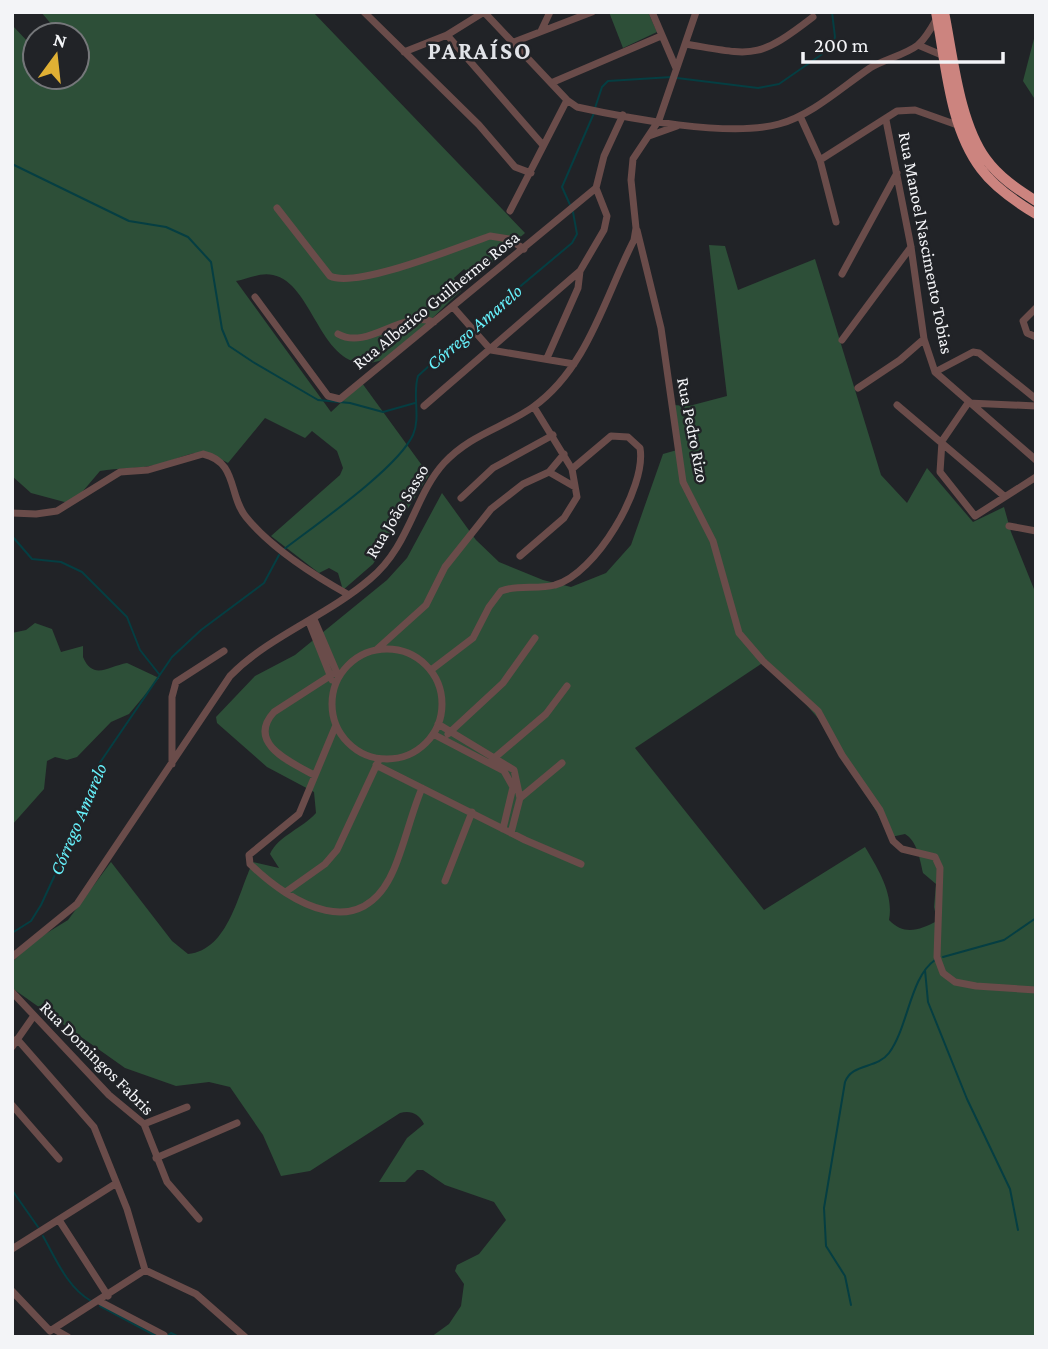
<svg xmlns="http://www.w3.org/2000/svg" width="1048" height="1349" font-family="'Crimson Pro',serif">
	<rect width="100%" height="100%" fill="#212327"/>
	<path fill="#2d4f38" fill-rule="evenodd" d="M41 12H313L525 233 475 278 464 269 454 278 461 291C445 305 400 352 384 359 321 385 317 284 273 275 260 272 248 279 236 281L331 412 362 383 429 475 373 564 343 590 338 573 329 568 319 573 271 536 340 475 343 468 337 451 312 431 305 438 265 418 228 463C194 443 188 458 155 465 138 469 118 468 100 471L72 504 31 493 12 476V25L30 44 35 40V77H77V35H41L52 25Z
		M609 12H648L657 32 623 48Z
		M1036 31V101L1023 81Z
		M709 245 725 246 738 290 815 259 881 475 907 503 927 468 973 522 1004 507 1011 532 1036 594V1337H431L449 1324 461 1306 464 1284 455 1271 457 1265 479 1254 506 1220 494 1202 445 1185 423 1170H417L405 1182H379L407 1138 424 1124C419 1114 411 1110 400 1113L310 1171 281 1176 263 1135 230 1087 209 1082 176 1086 125 1068 12 988V962L37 939 68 920 111 862 172 941 188 954C229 950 238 892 253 862L279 868 270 854C278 836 303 828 316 813L314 792 267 767 217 723 216 717 255 676 295 655 387 580 407 558 442 493 476 540 499 562 543 580 571 587 606 573 631 545 663 454 677 450 673 405 689 406 727 396ZM767 660 831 733 891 837 905 834C917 841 920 859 923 873L936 884 934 907 937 921C920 930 904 936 889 920 894 894 878 869 865 847L764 910 635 748Z
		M35 623 52 629 61 652 83 646V657C93 681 109 666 127 663L159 678 129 714 111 722 77 757 67 760 55 757 47 761 44 789 12 825V633L26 630Z"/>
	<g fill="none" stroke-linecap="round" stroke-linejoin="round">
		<path stroke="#053e42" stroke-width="2" d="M677 78 758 88 779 84 831 48 835 37 832 12
			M595 108 602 87 608 81 672 77
			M12 164 129 221 166 227 188 237 211 262 222 329 229 346 253 362 318 400 350 403 383 412 415 403
			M571 207 562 187 594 113
			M473 326 572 243 577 234 573 212
			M12 536 32 559 61 562 82 572 127 617 140 650 159 674
			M283 550C314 526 397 469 413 435 421 417 412 395 418 376L468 330
			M12 933 31 921 41 905 78 825 99 764 172 657 201 630 264 583 279 555
			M943 957 1004 940 1036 918
			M925 970 928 1002 967 1099 1010 1189 1018 1230
			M12 1190 38 1227
			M43 1236C56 1259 67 1287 91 1301
			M851 1305 845 1276 826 1246 824 1208 845 1082C852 1063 877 1069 889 1053 908 1028 910 977 935 960
			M100 1306 158 1337
			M166 1337 171 1333 179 1337"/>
		<path stroke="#6a4c4a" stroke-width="7" d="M364 12 479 125 515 167 531 173
			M484 12 567 100 577 107C627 118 730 138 779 124 812 115 842 87 870 68 885 59 905 55 918 45 926 38 932 27 937 18
			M652 12 676 68
			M541 31 550 12
			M447 35 542 144
			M514 42 592 12
			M685 44C753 55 756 61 813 17
			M918 45 944 56
			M404 52 447 35 484 12
			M551 83 661 36
			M800 116 820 160 836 222
			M886 120 911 247 924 339 935 372 1036 460
			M649 136 677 126
			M820 160 897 111 915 110 960 126
			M277 208 330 276C356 289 458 247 490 236L509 239 524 249
			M510 211 567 100
			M637 230 661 328 683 482 713 541 739 633 763 661 818 711 842 755 880 810 893 841 902 849 935 857 940 868 937 957 943 973 955 982 976 986 1036 990
			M842 274 897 173
			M255 297 328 396 340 399 596 188 604 156 623 115
			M453 307 491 350 574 364
			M1036 308 1023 321 1027 333 1036 337
			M338 334C368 351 402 309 434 322
			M842 340 911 247
			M547 358 578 288 580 271 604 230 607 216 596 188
			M935 372 973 352 979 353 1036 399
			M858 388 900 360 924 339
			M897 405 1004 496
			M424 406 580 271
			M1036 406 968 403 942 441 940 472 975 516 1036 477
			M549 472 564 454
			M461 498 493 468 553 435
			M12 513 36 514 57 511 120 472 148 470 203 454C238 462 228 495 246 517 271 548 315 576 349 595
			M1009 526 1036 531
			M520 556 564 518 577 497 572 469 534 407
			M314 619 337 673
			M309 622 332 680
			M332 704a55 55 0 1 1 110 0a55 55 0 1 1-110 0Z
			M376 650 426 605 445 567 491 509 523 484 549 472 575 487
			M431 670 473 638 489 607 501 591C518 584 537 590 555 585 595 575 647 487 640 448L628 437 611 436 572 469
			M438 724 514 770 520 798 511 833
			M336 725 299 814 249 855 250 864C292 905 362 945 394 869 405 843 411 814 422 788
			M433 734 504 771 513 787 503 829
			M448 734 503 683 535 638
			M492 760 546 714 567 686
			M172 764V697L176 682 224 651
			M376 765 525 840 581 864
			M314 775C290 762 246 743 274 712L336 672
			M520 798 562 763
			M445 881 472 812
			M287 891 325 864 337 850 378 762
			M12 957 77 904 230 676C269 636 327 616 370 579 410 546 414 496 444 463 471 434 503 428 533 407 588 368 605 296 634 240L636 228 631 180 633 159 659 120 696 12
			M12 992 109 1095 144 1124 167 1182 199 1219
			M17 1039 94 1127 127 1209 145 1270
			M12 1047 33 1017
			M12 1105 59 1159
			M144 1124 187 1107
			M156 1158 237 1123
			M59 1220 108 1296
			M12 1249 115 1184
			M12 1291 50 1331
			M99 1301 164 1335
			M54 1329 68 1337
			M50 1331 145 1270 196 1294 245 1337"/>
		<path stroke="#cc847f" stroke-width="10" d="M936 12C946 63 949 127 981 169 995 188 1016 202 1036 214
			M944 12C953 56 959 122 986 159 999 177 1017 189 1036 201"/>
	</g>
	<g text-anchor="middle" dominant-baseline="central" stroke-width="5" stroke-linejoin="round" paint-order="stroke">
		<g font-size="18" fill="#f3f4f7" stroke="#212327">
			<text transform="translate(926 243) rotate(79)">Rua Manoel Nascimento Tobias</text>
			<text transform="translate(436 300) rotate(-39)">Rua Alberico Guilherme Rosa</text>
			<text transform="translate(693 430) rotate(79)">Rua Pedro Rizo</text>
			<text transform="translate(397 511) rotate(-59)">Rua João Sasso</text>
			<text transform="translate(97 1058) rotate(45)">Rua Domingos Fabris</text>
		</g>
		<g font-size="19" font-style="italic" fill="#67f2fc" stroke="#212327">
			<text transform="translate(474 327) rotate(-41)">Córrego Amarelo</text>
			<text transform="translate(78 819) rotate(-67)">Córrego Amarelo</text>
		</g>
		<g font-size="24" font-weight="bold" letter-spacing="2" fill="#e1e3e8" stroke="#212327">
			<text x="480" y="50">PARAÍSO</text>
		</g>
	</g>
	<rect width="1048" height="1349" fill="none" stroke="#f3f4f7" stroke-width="28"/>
	<g transform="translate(56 56) rotate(15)"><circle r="33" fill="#212327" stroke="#75777a" stroke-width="2"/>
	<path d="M0-5L12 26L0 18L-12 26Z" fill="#e0b034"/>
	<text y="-10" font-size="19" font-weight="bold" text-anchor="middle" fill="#f3f4f7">N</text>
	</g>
	<path d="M803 52v10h200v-10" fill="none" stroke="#f3f4f7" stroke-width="3.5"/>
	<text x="814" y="52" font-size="21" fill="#f3f4f7" stroke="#212327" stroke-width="5" paint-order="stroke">200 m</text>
</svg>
